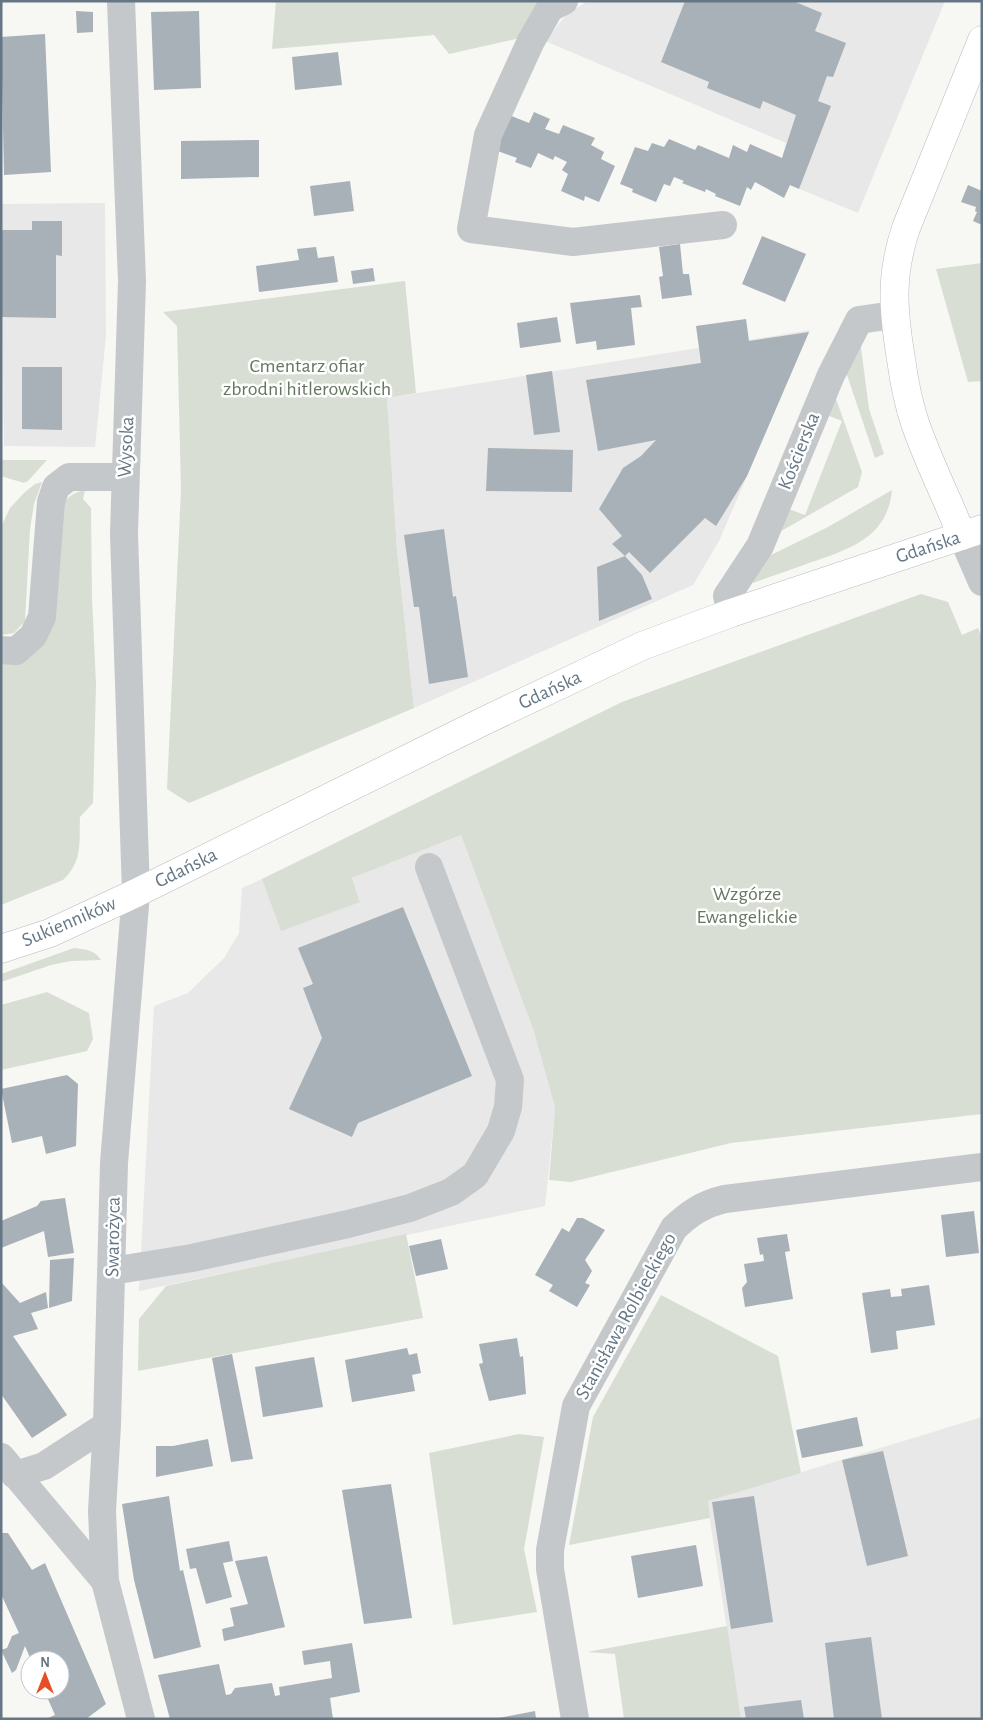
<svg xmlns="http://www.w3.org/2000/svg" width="983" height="1720" font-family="'Alegreya Sans',sans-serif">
	<rect width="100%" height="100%" fill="#f7f7f3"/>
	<path fill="#e7e8e7" d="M588 1H945L858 213 790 185 794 175 782 158 786 143 545 41 567 14Z
		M105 203 106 335 95 447 4 446 1 204Z
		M810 330 719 541 693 585 414 708 397 551 387 398Z
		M461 835 534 1032 555 1109 545 1206 139 1291 154 1006 188 993 224 958 239 933 242 888 262 879 282 930 360 901 352 878Z
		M982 1417V1719H741L707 1501Z"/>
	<path fill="#d8ded4" d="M276 1H545L520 38 449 54 434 35 272 49Z
		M982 263V381L968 382 936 269Z
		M405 281 416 393 387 398 397 551 414 708 189 803 167 789 181 490 177 326 163 312Z
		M855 346 861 348 869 409 884 454 875 458 847 375 846 368Z
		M835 396 862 472 858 487 776 534 786 508 805 515 842 421 824 414Z
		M1 460H47L28 481 24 483 1 476Z
		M42 482 34 504 30 529 25 621 14 633 1 635V527L10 508 25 492 35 484Z
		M85 490 83 499 91 508 92 597 96 684 93 803 80 817C79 843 83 861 63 880L1 905V663L19 659 59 512C66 499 70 493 85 490Z
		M892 490C888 537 850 549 812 562 792 569 773 576 753 583L750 579 767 557 828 527Z
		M921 594 948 602 962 635 978 628 982 638V1114L731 1143 571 1182 549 1180 555 1108 534 1032 461 835 352 878 360 902 281 931 262 879 622 702Z
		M74 948C85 949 95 950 101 960L71 961 51 965 1 982V974Z
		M47 992 89 1013 93 1039 87 1051 1 1070V1005Z
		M406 1234 423 1318 138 1371 139 1319 166 1286Z
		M661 1295 778 1356 801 1473 708 1501 710 1518 569 1545 593 1417Z
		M519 1434 544 1437 524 1549 537 1612 453 1625 429 1453Z
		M727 1626 741 1719H624L615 1654 587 1652Z"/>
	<path fill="#a8b1b7" d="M685 1H793L822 13 815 31 846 43 833 77 827 76 818 101 831 106 799 189 790 185 784 198 755 182 751 190 747 187 740 206 715 196 716 194 706 189 705 192 682 183 684 181 674 177 670 186 664 184 656 202 632 192 633 189 620 184 635 147 648 151 652 143 664 147 669 139 695 150 698 145 729 158 733 145 747 152 750 144 782 158 796 115 763 101 760 109 707 88 709 82 661 62Z
		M76 11 93 12V32L77 33Z
		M199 11 201 88 154 90 151 12Z
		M45 34 51 172 4 175 1 37Z
		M338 52 342 85 295 90 292 57Z
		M534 112 550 119 545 129 559 134 563 125 595 138 591 145 604 152 601 159 615 166 599 202 585 196 584 201 561 191 568 174 562 170 567 162 555 156 553 160 538 153 531 168 515 162 517 158 495 150 509 115 529 123Z
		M259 140V177L181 179V141Z
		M350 181 354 211 314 216 310 186Z
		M968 185 982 191V225L973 221 977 212 975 211 976 207 961 202Z
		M32 221H62V256L56 255V318L1 317V230H32Z
		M762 236 806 254 785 302 742 284Z
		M680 244 683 274H689L692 295 662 299 659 277 663 276 659 247Z
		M316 247 318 258 334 256 338 282 259 292 256 266 299 260 297 249Z
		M373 268 375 281 353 284 351 271Z
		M640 295 642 307 631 308 635 345 597 350 596 341 576 344 570 303Z
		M557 317 561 342 520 348 517 323Z
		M746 319 749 341 809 332 747 476 716 526 705 518 650 573 629 552 625 556 612 544 622 536 599 509 623 468 641 456 656 440 598 451 586 380 701 363 696 326Z
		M22 367H62V430L22 429Z
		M552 371 560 432 534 435 526 375Z
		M488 448 573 450 572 492 486 491Z
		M444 529 453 597 456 596 468 677 429 684 419 607H414L404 535Z
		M625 556 642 575 652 599 599 621 597 567Z
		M403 907 472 1076 358 1123 352 1137 289 1109 322 1038 303 988 313 984 298 948Z
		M67 1075 78 1084 76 1146 46 1154 42 1136 12 1143 1 1089Z
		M65 1198 74 1253 48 1257 44 1231 1 1248V1221L37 1206 41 1201Z
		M974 1211 979 1253 946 1257 941 1215Z
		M577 1218H583L605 1230 585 1260 592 1271 585 1283 590 1285 577 1307 549 1291 553 1285 535 1275 562 1228 569 1232Z
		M787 1234 790 1251 785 1252 793 1299 745 1307 742 1288 747 1282 744 1264 764 1261 763 1254 760 1255 757 1238Z
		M441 1239 448 1269 416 1276 409 1246Z
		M74 1258 72 1301 49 1308 50 1260Z
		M1 1282 20 1303 46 1292 48 1308 31 1313 38 1329 13 1336 67 1415 32 1438 1 1394Z
		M929 1285 935 1325 896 1331 898 1349 871 1353 862 1293 890 1289 891 1297 902 1296 901 1289Z
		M517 1338 520 1357 523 1356 526 1394 489 1401 479 1364 483 1363 479 1344Z
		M407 1348 409 1355 417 1353 421 1373 412 1375 415 1391 352 1402 345 1360Z
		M232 1354 253 1459 231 1462 212 1358Z
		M314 1357 323 1407 263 1417 255 1367Z
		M857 1417 863 1446 802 1458 796 1430Z
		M208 1439 213 1466 156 1477V1446H173Z
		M883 1451 908 1556 867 1566 842 1460Z
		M391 1484 412 1618 364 1624 342 1490Z
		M169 1496 180 1571 183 1570 201 1647 154 1659 134 1580 122 1504Z
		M754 1496 773 1622 731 1629 712 1502Z
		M1 1533H8L32 1570 45 1563 106 1704 86 1719H46L55 1715 44 1690H60V1660H31L25 1646 16 1670 12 1673 1 1650 7 1648 12 1636 19 1633 1 1594Z
		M229 1541 233 1561 223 1563 232 1597 206 1604 196 1568 190 1569 186 1549Z
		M696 1545 703 1586 638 1598 631 1556Z
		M267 1556 285 1627 224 1641 222 1629 234 1626 230 1608 248 1604 235 1561Z
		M871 1637 882 1719H834L825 1643Z
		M352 1643 360 1692 330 1698 333 1719H170L158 1675 219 1664 226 1695 231 1694 235 1688 272 1683 275 1696 280 1695 279 1687 332 1678 330 1661 304 1665 302 1651Z
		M801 1700 804 1719H746L744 1707Z
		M535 1711 536 1719H499V1718Z"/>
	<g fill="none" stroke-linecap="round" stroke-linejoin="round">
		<g stroke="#b7bbbf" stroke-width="29">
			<path id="major" d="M962 536C947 498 928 461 915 423 908 402 904 381 901 359 893 310 890 276 906 228L982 40
				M1 949 50 933 136 893 486 720 642 646 731 613 982 529"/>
		</g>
		<path stroke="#c4c8cb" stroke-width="28" d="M564 1 550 8 531 41 488 135 471 229 573 242 723 225
			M962 536 982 582
			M731 613 727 596 760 546 831 375 859 320 893 315
			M1 650 16 651 33 636 42 617 51 502 56 487 69 477H124
			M112 1271 192 1258 348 1224 410 1208 451 1192 475 1175 501 1131 508 1107 510 1080 429 867
			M1 1457 105 1581 141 1719
			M15 1475 44 1466 107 1425
			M105 1581 102 1511 107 1425 114 1163 136 893 124 534 132 281 121 1
			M575 1719 550 1569V1550L576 1406 674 1228C690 1213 703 1204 725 1199L982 1167"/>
		<use href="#major" stroke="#fff" stroke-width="28"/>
	</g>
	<g text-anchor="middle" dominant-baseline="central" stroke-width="5" stroke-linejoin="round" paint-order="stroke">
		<g font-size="20" fill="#657760" stroke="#fff">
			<text x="307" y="366">Cmentarz ofiar<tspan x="307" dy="23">zbrodni hitlerowskich</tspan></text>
			<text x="747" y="894">Wzgórze<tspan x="747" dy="23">Ewangelickie</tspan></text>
		</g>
		<g font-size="20" fill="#657785" stroke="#fff">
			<text transform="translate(126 447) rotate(-87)">Wysoka</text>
			<text transform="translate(799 451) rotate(-68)">Kościerska</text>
			<text transform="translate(928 547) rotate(-18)">Gdańska</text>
			<text transform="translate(550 690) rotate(-25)">Gdańska</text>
			<text transform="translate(186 868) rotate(-26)">Gdańska</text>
			<text transform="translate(69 922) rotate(-23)">Sukienników</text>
			<text transform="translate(113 1237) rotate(-89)">Swarożyca</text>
			<text transform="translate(626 1316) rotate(-61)">Stanisława Rolbieckiego</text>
		</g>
	</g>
	<rect width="983" height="1720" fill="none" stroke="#657785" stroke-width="5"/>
	<g transform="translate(45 1675)"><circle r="24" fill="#ffffff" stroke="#c1c9ce"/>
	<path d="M0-4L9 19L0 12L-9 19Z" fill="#e44f25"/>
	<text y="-8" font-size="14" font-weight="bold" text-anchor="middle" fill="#657785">N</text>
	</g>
</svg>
